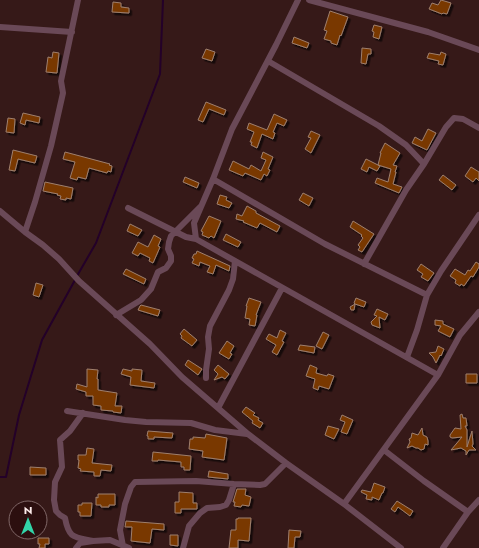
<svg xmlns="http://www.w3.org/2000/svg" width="479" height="548" font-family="Jost,sans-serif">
	<defs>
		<filter id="shadow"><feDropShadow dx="2.5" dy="2.5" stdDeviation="0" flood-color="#0009"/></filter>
	</defs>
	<rect width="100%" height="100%" fill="#361918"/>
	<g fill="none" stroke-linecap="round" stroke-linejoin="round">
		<path stroke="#240129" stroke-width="2" d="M77 276 96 243 160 74 163 0
			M0 477H6L19 415 42 340 75 280"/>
	</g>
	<path fill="#793802" stroke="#9e7f6d" filter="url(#shadow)" d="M441 0 451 3 447 14 443 13 442 14 429 9 432 3 438 5Z
		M113 2 121 3V7L129 8V13L112 12Z
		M330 11 348 17 341 36 340 35 337 45 331 43V41L324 39 327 31 324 30Z
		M374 25 382 27 379 39 373 37 374 32 372 31Z
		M294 37 309 43 307 48 292 43Z
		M362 48 371 49V54H368L366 64 361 63Z
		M206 49 215 52 212 61 202 58Z
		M53 52 59 53 57 73 46 72 48 57 52 58Z
		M441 52 446 54 443 65 438 64 439 61 427 58 429 53 440 55Z
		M206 102 226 110 224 115 209 109 203 122 198 120Z
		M23 113 40 117 39 123 26 120 25 125 20 123Z
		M274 114 287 120 284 126 277 123 273 132 275 133 273 139 262 134 257 148 251 145 252 142H250L254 132 247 129 249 123 267 130Z
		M8 118 15 119 14 133 6 132Z
		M428 129 436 133 427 150 412 143 415 137 422 141Z
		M311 131 320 135 311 153 305 149 311 138 308 137Z
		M385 143 400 153 393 165 397 166 395 172H396L393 184 402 187 399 193 375 183 377 178 388 182 391 169 378 165 380 166 377 171 369 167 367 172 361 169 366 159 378 165 381 153H380Z
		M13 150 37 156 35 163 18 159 15 171 9 170Z
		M65 152 110 164 109 165 112 166 111 172 108 171 107 173 89 168 86 179 78 177 77 180 70 178 75 162 63 159Z
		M263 152 273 157 268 169 270 170 267 176 264 174 261 180 245 173 243 176 229 170 233 161 249 169 251 165 261 171 266 160 261 158Z
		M471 167 479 172V181L476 178 473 182 465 176Z
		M443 175 456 185 452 190 439 180Z
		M185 177 199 183 197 188 183 182Z
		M45 182 73 188 71 199 66 198V200L60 199 61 196 57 195 58 194 43 191Z
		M303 193 313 198 309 206 299 200Z
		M220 195 227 197 226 200 232 203 229 208 217 204Z
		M247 206 256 211V213L280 226 277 232 260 223 257 228 243 222 244 221 236 219 237 214 242 216Z
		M209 216 221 221 214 238 211 236 209 238 202 235 203 232 201 231Z
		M353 221 374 234 362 252 358 250 360 247 358 245 363 238 361 236 362 235 350 227Z
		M130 224 142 230 138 236 127 231Z
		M226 234 241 242 238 247 223 240Z
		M154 235 161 239 158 246 160 247 153 263 149 261 150 258 140 253 138 256 132 253 138 242 148 247Z
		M197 251 230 266 229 271 216 265 213 274 207 272 210 266 200 262 199 266 192 263 194 259 192 258 194 254H196Z
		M476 262 479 264V267L473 277 471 276 464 286 461 284 460 286 455 283 456 280 450 276 455 269 465 275 468 270 470 271Z
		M421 264 434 273 428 281 421 277 423 274 417 270Z
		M126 269 146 279 144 284 123 274Z
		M36 283 43 285 39 297 33 295Z
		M249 298 261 302 256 315H257L255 326 249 325 250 319 245 318 247 306H246Z
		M356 298 366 302 364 307 355 304 354 310H351L350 307 355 304 354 303Z
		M141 305 160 310 158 316 138 310 140 306Z
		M377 309 388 314 385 320 379 317 380 328 372 325 371 322 377 316 374 315Z
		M435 320 443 321V324L454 329 450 337 438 331 441 326 435 325Z
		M184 329 197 340 192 346 181 338 182 336 180 334Z
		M280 330 286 333 282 341 284 342 277 355 272 352 276 345 266 339 269 334 277 338Z
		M323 332 329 335 322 349 316 346Z
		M227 341 234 346 230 353 232 354 229 359 219 353Z
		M300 345 315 347 314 353 298 350Z
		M438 346 444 349 441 356 440 355 436 363 433 357 429 353 436 352Z
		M188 360 202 369 198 375 185 365Z
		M218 365 229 374 225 379 222 377 214 380 218 374 214 370Z
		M310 365 317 368 316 373 327 376 328 374 334 376 329 389 319 386 318 390 313 388 315 379 306 376Z
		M87 369 98 370 97 379H98V390L117 393 115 406H122L121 413 113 412V411L101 410V406L93 405V396H86V392L76 389 77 384 87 387Z
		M123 369 132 371V369L142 370 141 381 155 383 154 388 130 385 131 377 121 374Z
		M466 374H477V383H466Z
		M246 407 255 413 253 415 259 418 258 420 263 423 260 428 252 423 253 421 242 412Z
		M462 414 463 418H466L467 426H465L467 430V447L472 431 473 444 472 446 476 450H469L466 455V451L461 448 451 450 462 437 452 438 450 437V435L455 428 461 429 460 415Z
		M342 415 353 420 347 434 341 432 345 422 340 420Z
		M328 426 339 429 334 439 325 435Z
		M422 428 423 435 427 437 428 441V445L425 444 424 449 421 450 418 448H416L412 446 407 448 410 442 409 439 411 438 412 433 418 435Z
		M148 431 173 433 172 438 154 437V439H148V436H147Z
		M206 434 227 438 224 460 202 457 203 451 189 449 190 439H193V437L205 438Z
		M87 448 94 449 92 463 112 465 111 471 101 470 100 476H94V472L80 471 81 469 78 468 79 460H78V455H86Z
		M153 452 191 456 190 470H184V467H181V462L158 460V461H152Z
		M30 467 46 468V475H30Z
		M209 471 228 474V479L208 477Z
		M374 483 385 487 383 493H382L379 500 372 497V500L366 499 367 495 361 492 362 490 371 492Z
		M237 489H246L245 495 251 497 249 506 242 505 241 507 234 506 235 502H233Z
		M179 492 193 493V503H197V509H181V513H175V502H179Z
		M98 494H115V505H109V507H101V505H96V497L98 498Z
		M397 501 413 511 410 516 398 507 395 512 391 509Z
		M82 503H92L91 516H80V512H78V505H82Z
		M238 518H251L249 541 238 540V548H229L231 530H236V519H238Z
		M126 521 164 524V530L152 529 150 543 131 541 132 527H125Z
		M289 530 301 531 300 537H295L294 548H288Z
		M170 535H178V546L170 545Z
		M38 538H49V544H45V548H39L40 544H38Z"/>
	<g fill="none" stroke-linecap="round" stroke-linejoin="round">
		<path stroke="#6a4957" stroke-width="6" d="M298 0 276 45 232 129 213 179 194 223 196 239 438 375
			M309 0 428 32 479 50
			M0 27 72 32
			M268 61 379 126 406 145 424 164
			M213 179 325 244 427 295
			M128 208 186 237 196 239
			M0 211 25 232 43 245 59 259 79 281 150 344 182 377 248 434 286 463 344 504 401 548
			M25 232 35 202 51 146 63 93 61 81 78 0
			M364 264 406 190 424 164 446 127 454 118 463 119 479 128
			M116 315 141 300 151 289 158 272 166 268 171 261V256L168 249 169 242 171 236 200 207
			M407 357 417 330 427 295 441 271 479 215
			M206 378V370L209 349 208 337 210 326 229 290 233 279 235 261
			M218 408 282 288
			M67 411 125 420 146 422 191 423 215 430 247 434
			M83 413 70 431 60 440 62 467 55 482 54 500 56 511 60 515 65 518C69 539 74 537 93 541
			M384 450 424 481 468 512
			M344 504 438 375 460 335 479 312
			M123 546 120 530 125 504 131 487 135 482 196 481 234 484 260 485 265 484 286 463
			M76 548 80 543 93 541 110 540 129 548
			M183 548 189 526 200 513 207 508 220 507 226 505 229 500 234 484
			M443 548 468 512 479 500"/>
	</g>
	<g transform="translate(28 520)"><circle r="19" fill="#2c0f0f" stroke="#806767"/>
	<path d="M0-3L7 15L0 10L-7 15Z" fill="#32d4a8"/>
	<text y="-6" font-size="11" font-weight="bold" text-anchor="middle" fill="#fdeceb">N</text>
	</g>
</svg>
